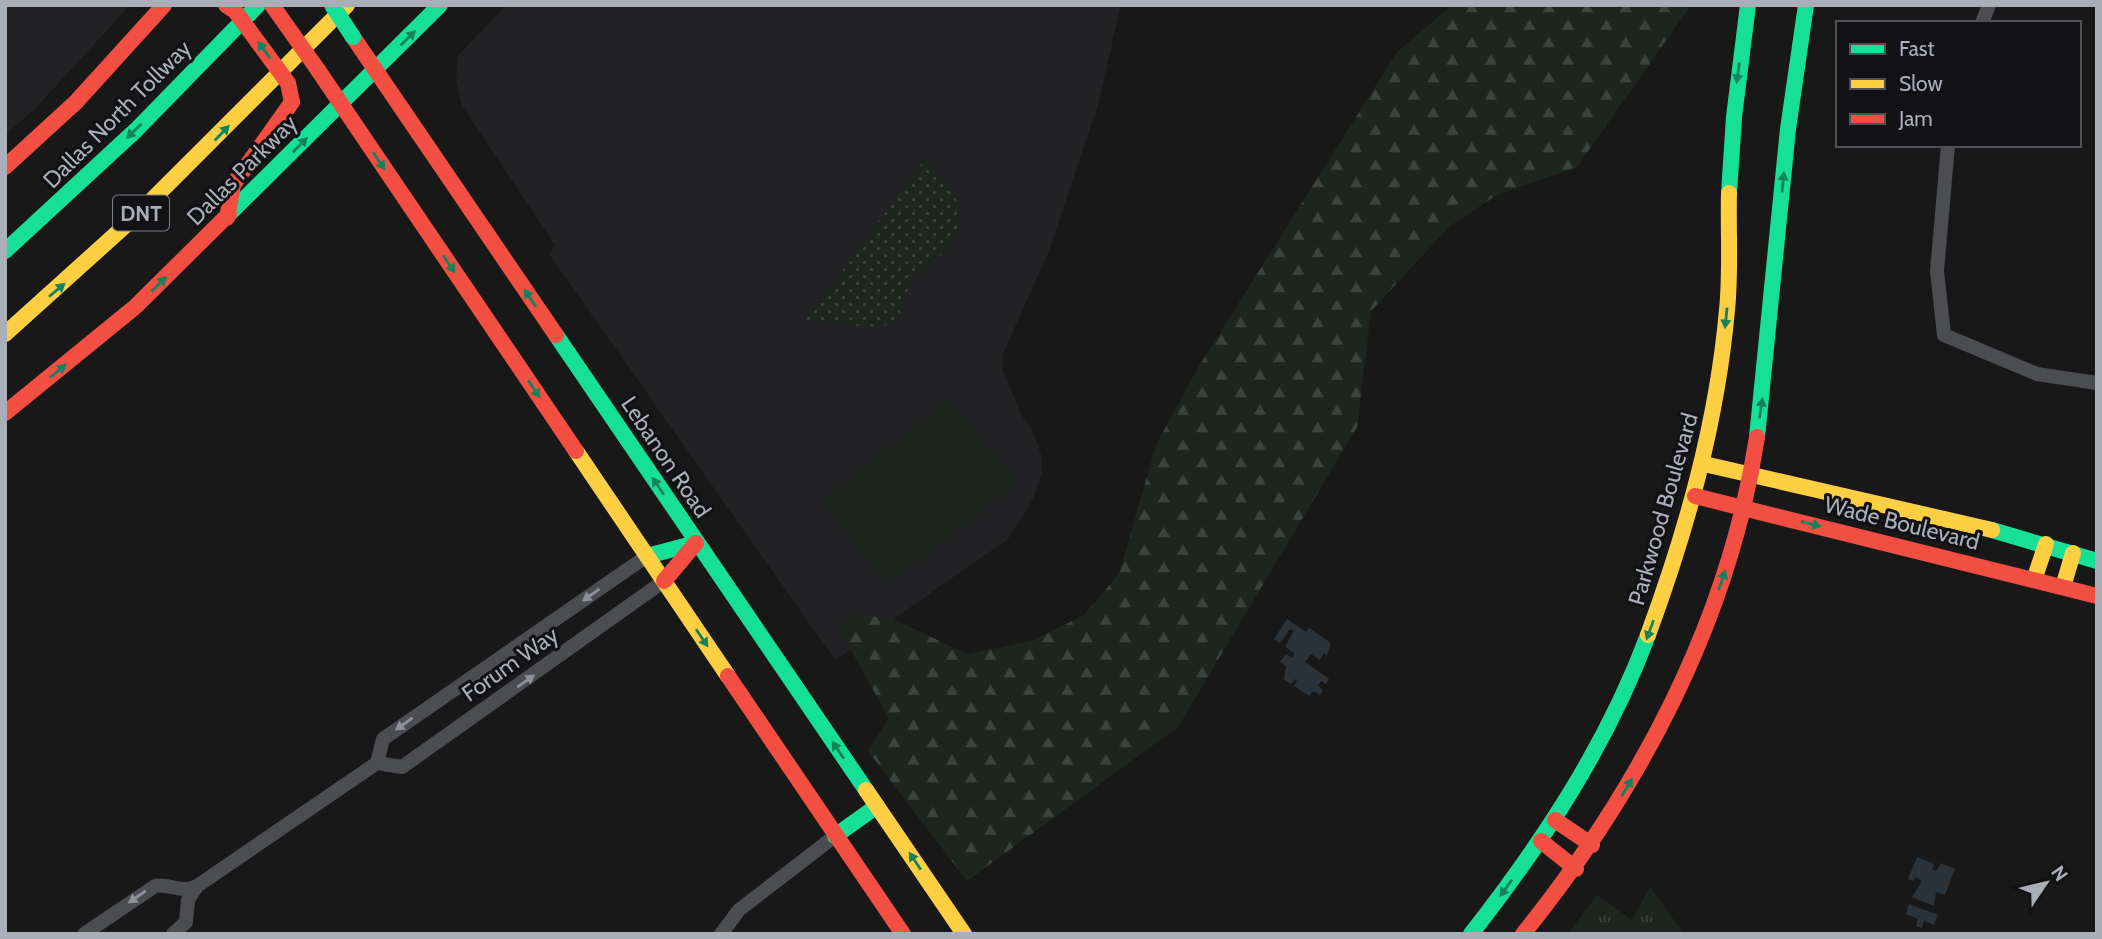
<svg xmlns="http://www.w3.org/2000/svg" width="2102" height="939" font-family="Cabin,sans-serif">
	<defs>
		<pattern id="grass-tufts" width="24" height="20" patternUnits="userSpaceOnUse" patternTransform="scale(1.75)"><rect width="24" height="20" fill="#1e251f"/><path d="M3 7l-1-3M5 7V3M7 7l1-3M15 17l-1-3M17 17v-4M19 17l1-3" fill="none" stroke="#3c423d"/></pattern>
		<pattern id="forest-firs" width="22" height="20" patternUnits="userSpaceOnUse" patternTransform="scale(1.75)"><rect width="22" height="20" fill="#1e251f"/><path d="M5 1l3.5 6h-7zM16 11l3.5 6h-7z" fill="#3c423d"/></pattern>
		<pattern id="park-dots" width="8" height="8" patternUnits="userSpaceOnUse" patternTransform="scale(1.75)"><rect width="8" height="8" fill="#1e251f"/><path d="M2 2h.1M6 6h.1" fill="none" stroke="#3c423d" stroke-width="1.8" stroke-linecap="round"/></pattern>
	</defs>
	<rect width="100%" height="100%" fill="#181818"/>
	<path fill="#222224" d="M5 5H130L34 110 5 135Z
		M507 5H1121L1098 105 1049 251 1002 356 1003 371 1022 416 1033 431 1042 458V473L1032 501 1008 539 835 660 549 254 555 245 462 106 456 82 458 55Z"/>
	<path fill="url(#grass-tufts)" d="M1650 887 1684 934H1568L1597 895 1632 920Z"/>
	<path fill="url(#forest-firs)" d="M1452 5H1691L1577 167 1497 195 1450 226 1371 311 1357 427 1178 727 967 881 868 751 889 718 839 629 850 614 893 619 967 654 1032 641 1084 615 1119 574 1156 445 1199 366 1397 52Z"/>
	<path fill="url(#park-dots)" d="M925 159C953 190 977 214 943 253 936 261 925 266 917 274 907 285 902 310 896 324L867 327 806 320Z"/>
	<path fill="#1e251f" d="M948 400 1018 482 886 585 822 501Z"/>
	<path fill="#2b333a" d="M1287 619 1306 632 1309 628 1331 643 1327 655 1324 653 1320 660 1311 654 1305 662 1329 679 1326 684 1321 681 1318 686 1323 690 1320 695 1313 691 1309 696 1294 686 1297 681 1295 679 1291 684 1284 679 1286 666 1280 662 1286 654 1292 658 1295 654 1285 646 1294 631 1290 629 1280 643 1274 639Z
		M1917 857 1934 864 1932 869 1936 871 1941 863 1955 869 1945 895 1936 892 1934 906 1912 897 1922 881 1915 877 1913 881 1908 879Z
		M1909 904 1938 915 1934 925 1924 921 1922 928 1916 926 1918 919 1906 914Z"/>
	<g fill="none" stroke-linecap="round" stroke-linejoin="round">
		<path stroke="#4c4d51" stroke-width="14" d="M1982 23 1989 5
			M1948 145 1937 271 1944 335 2037 374 2097 383
			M647 556 383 739 377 763 402 767 664 581
			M84 934 155 886C170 883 181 894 197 886L377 763
			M173 934 186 922 188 900 197 886
			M721 934 739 910 835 836"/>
		<path stroke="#16e098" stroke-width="16" d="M1729 193 1734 117 1748 5
			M229 214 440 5
			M5 251 136 130 258 5
			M556 335 866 790
			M1757 437 1788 129 1806 5
			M1992 530 2097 561
			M647 556 696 543
			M835 836 877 806
			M1471 934C1543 842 1607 745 1648 635"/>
		<path stroke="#ffcf43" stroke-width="16" d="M5 334 137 215 347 5
			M576 451 728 676
			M1704 464 1992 530
			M2034 580 2046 544
			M2063 587 2073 553
			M1648 635C1687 529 1717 422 1727 310 1731 271 1728 232 1729 193
			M866 790 964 934"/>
		<path stroke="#f24e42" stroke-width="16" d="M353 37 556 335
			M318 70 576 451
			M5 167 76 102 164 5
			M227 218 233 185 292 102
			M5 413 135 307 229 214
			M1695 496 2097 596
			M664 581 696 543
			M728 676 903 934
			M1555 820 1592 845
			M1541 841 1576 869
			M1523 934C1639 790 1729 621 1757 437"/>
		<path stroke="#16e098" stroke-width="16" d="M332 5 353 37"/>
		<path stroke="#f24e42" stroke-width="16" d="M226 5 235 11 288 83 292 102
			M272 5 318 70"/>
	</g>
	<defs><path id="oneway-solid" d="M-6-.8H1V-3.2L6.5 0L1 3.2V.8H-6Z" transform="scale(1.75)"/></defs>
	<g fill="#14835d">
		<use href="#oneway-solid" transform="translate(408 38) rotate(-45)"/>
		<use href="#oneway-solid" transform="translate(264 50) rotate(-126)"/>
		<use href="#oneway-solid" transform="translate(1738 73) rotate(98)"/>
		<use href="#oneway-solid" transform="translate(134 131) rotate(136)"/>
		<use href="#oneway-solid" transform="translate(222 133) rotate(-46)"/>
		<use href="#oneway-solid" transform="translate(300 145) rotate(-45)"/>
		<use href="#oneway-solid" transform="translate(379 161) rotate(56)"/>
		<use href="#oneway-solid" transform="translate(1783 182) rotate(-85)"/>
		<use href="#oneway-solid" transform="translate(449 264) rotate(56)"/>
		<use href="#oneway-solid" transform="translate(159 284) rotate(-45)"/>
		<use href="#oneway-solid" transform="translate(57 290) rotate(-40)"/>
		<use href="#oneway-solid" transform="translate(530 298) rotate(-124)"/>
		<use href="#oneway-solid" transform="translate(1726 318) rotate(96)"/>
		<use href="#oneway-solid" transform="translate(58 371) rotate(-39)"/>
		<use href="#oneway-solid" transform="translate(534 389) rotate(56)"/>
		<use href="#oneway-solid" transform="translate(1761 408) rotate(-81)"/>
		<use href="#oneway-solid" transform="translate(658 486) rotate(-124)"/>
		<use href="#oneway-solid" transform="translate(1811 524) rotate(14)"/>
		<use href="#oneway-solid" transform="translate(1722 580) rotate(-71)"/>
		<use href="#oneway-solid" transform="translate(1650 630) rotate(110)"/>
		<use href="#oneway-solid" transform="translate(702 638) rotate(56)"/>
		<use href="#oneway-solid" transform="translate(838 750) rotate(-124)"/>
		<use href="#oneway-solid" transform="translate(1627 787) rotate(-60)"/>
		<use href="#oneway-solid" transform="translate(915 861) rotate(-124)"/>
		<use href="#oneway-solid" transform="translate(1506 888) rotate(126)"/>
	</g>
	<g fill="#8e9199">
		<use href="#oneway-solid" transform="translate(591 595) rotate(145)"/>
		<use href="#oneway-solid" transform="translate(526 681) rotate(-35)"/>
		<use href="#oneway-solid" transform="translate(404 724) rotate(145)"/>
		<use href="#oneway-solid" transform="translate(137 897) rotate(145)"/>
	</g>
	<g text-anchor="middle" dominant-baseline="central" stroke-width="6" stroke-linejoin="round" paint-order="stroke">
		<rect fill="#121214" stroke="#7c7f87" stroke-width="2" x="113" y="195.5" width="56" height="35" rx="5"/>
		<g font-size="21" font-weight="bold" fill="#aaaeb8">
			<text x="141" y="213">DNT</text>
		</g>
		<g font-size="23" fill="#aaaeb8" stroke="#121214">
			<text transform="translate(117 114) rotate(-45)">Dallas North Tollway</text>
			<text transform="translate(242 170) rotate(-45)">Dallas Parkway</text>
			<text transform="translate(666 457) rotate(56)">Lebanon Road</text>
			<text transform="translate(1663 509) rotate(-74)">Parkwood Boulevard</text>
			<text transform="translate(1902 523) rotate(14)">Wade Boulevard</text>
			<text transform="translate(510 664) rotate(-35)">Forum Way</text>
		</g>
	</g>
	<rect width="2102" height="939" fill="none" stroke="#aaaeb8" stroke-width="14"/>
	<rect x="1836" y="21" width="245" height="126" fill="#121214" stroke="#4f5056" stroke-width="2"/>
	<rect x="1850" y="44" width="35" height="10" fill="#16e098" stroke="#4f5056" stroke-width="2"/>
	<text x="1899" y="56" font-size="21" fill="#aaaeb8">Fast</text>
	<rect x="1850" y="79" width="35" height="10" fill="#ffcf43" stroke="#4f5056" stroke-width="2"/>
	<text x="1899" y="91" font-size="21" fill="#aaaeb8">Slow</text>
	<rect x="1850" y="114" width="35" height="10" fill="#f24e42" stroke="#4f5056" stroke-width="2"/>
	<text x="1899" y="126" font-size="21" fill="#aaaeb8">Jam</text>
	<g transform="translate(2046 883) rotate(55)" stroke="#121214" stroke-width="5" paint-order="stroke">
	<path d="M0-5L12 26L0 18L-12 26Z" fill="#aaaeb8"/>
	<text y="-10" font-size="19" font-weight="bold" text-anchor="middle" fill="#aaaeb8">N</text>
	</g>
</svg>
